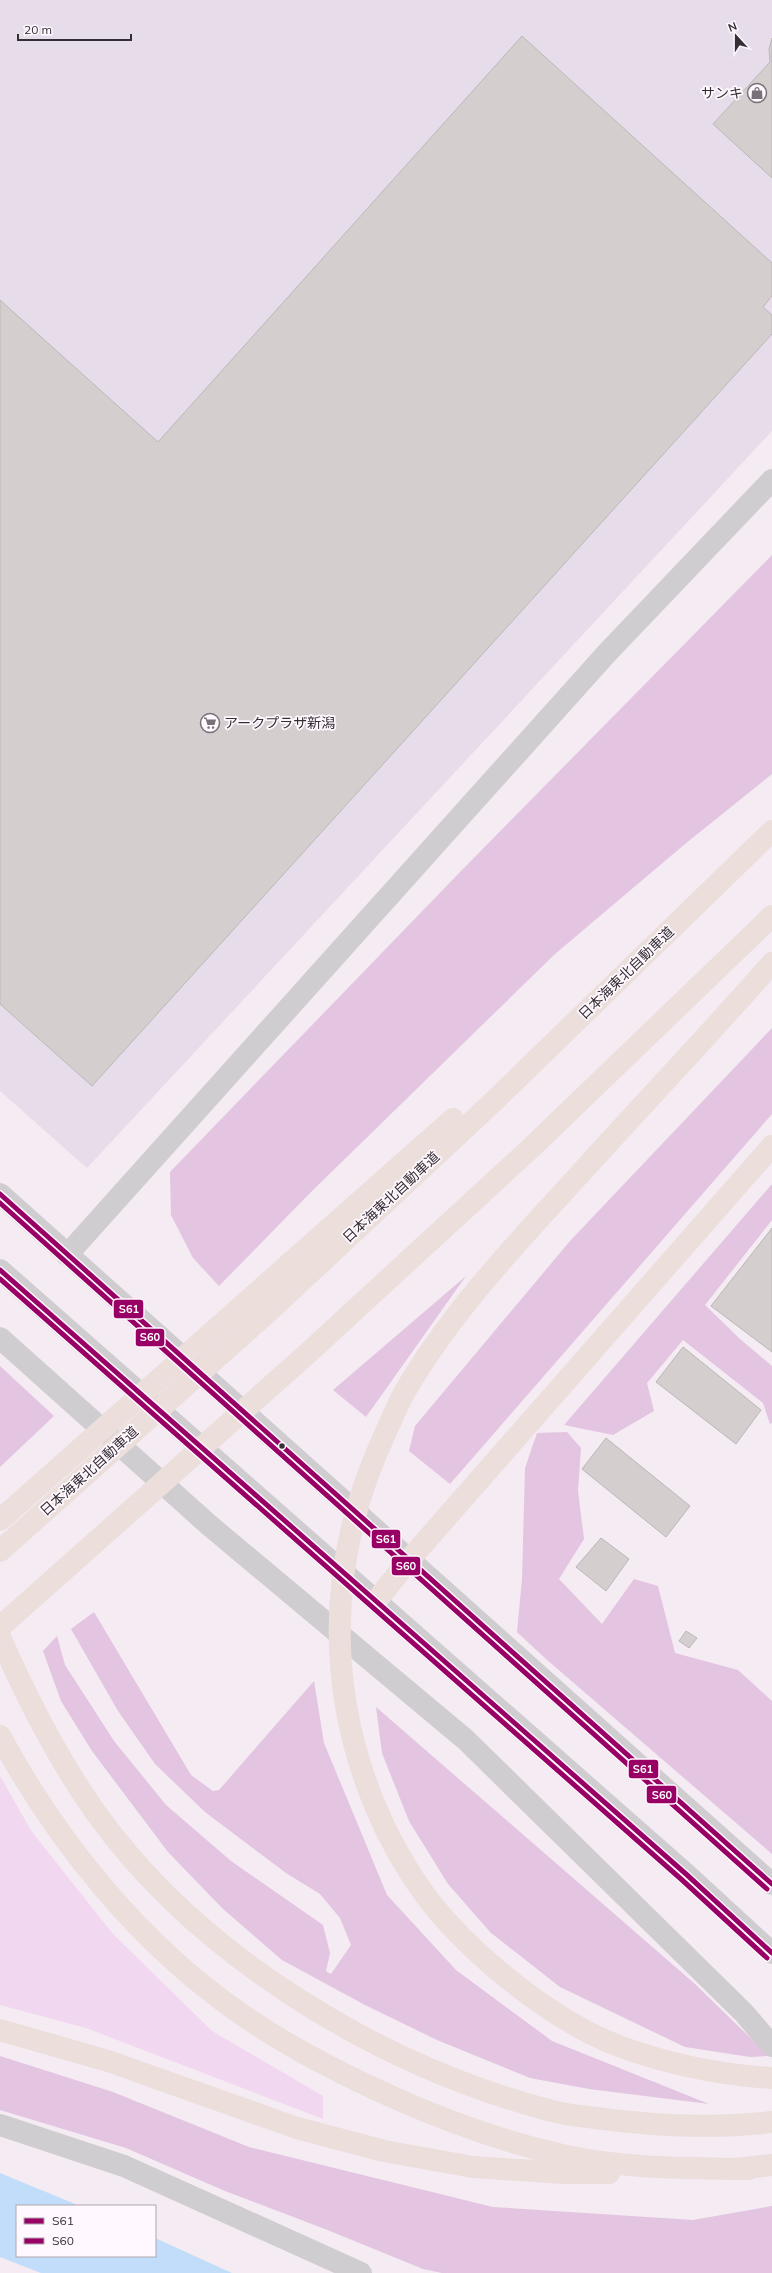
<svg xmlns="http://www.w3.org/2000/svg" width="772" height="2273" font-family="Mulish,'Noto Sans JP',sans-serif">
	<rect width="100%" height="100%" fill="#f4ebf3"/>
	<path fill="#e7ddea" d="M0 0H772V431L87 1168 0 1091Z"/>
	<path fill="#f2d7f0" d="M0 1776 32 1832 113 1934 212 2031 323 2096V2119L86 2028 0 2005Z"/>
	<path fill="#e3c4e1" d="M772 555V774L685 844 555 954 312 1191 219 1286 193 1258 171 1215 170 1172 462 870Z
		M772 1028V1114L450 1484 409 1451 415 1426 570 1241Z
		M772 1184V1220L705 1305 740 1339 772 1366V1423L770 1424 763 1403 683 1340 647 1383 654 1411 613 1435 564 1425Z
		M466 1276 366 1417 333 1390Z
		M0 1366 54 1416 0 1467Z
		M567 1432 581 1448 578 1491 584 1539 559 1579 602 1624 634 1579 658 1586 675 1653 738 1670 772 1701V1854L546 1659 517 1632 522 1579 525 1468 537 1433Z
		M94 1612 191 1775 213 1791 219 1790 314 1681 324 1743 387 1895 456 1970 552 2041 709 2104 589 2089 530 2078 437 2040 365 2005 282 1960 222 1908 168 1852 92 1751 61 1701 43 1651 57 1636 65 1665 114 1741 166 1805 231 1861 323 1925 330 1953 326 1971 331 1974 351 1945 340 1918 320 1894 286 1873 205 1812 155 1764 118 1711 71 1629Z
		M376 1707 695 1984 769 2056 750 2057 685 2047 560 1987 491 1933 448 1884 409 1821 382 1753Z
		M0 2056 113 2092 249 2147 493 2207 693 2220 772 2206V2273H442L423 2269 325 2229 225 2191 126 2148 0 2110Z"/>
	<path fill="#c2ddf9" d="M0 2173 80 2206H17V2256H155V2238L232 2273H41L0 2257Z"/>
	<path fill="#d5cecf" stroke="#bdb6b7" d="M522 36 772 263V296L763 307 772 315V334L92 1086 0 1004V300L158 442Z
		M772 38V178L713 124 770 62 769 49Z
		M772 1228V1352L711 1306Z
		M683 1347 761 1410 736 1444 656 1382Z
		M606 1438 690 1506 666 1537 582 1469Z
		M601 1538 629 1559 606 1591 576 1567Z
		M686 1631 697 1638 689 1648 679 1641Z"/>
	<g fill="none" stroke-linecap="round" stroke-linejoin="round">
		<path stroke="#d0cdd0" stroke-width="22" d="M0 1194 772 1884
			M67 1255 607 653 772 480
			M0 1270 686 1874 772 1953
			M0 1338 209 1525 466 1740 744 2013 772 2046
			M0 2125 124 2166 361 2273"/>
		<path stroke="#ebdedb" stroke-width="22" d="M772 963C709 1035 643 1104 579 1175 516 1244 451 1312 404 1393 397 1406 391 1421 385 1434 344 1522 330 1611 346 1706 358 1775 386 1843 428 1899 473 1957 555 2023 624 2048 672 2065 722 2075 772 2078
			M0 1520 453 1119
			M0 1551 267 1313 493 1102 772 831
			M376 1601 409 1560 772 1146
			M0 1627 307 1354 532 1147 772 916
			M0 1637C27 1699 57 1758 96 1813 200 1958 382 2067 552 2111 566 2115 582 2116 596 2118 654 2126 713 2129 772 2122
			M0 1736C58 1843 140 1944 241 2014 290 2048 343 2075 397 2099 451 2123 505 2142 562 2155 623 2169 687 2168 749 2169
			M0 2030 108 2061 297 2128 384 2151 473 2167 564 2173H609
			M735 2169 772 2165"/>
		<g stroke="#fff8fe" stroke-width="8">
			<path id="bus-1" d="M0 1194 772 1884
				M0 1270 686 1874 772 1953"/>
		</g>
		<g stroke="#fff8fe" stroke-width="8">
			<path id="bus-2" d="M0 1203 767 1889
				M0 1279 681 1879 767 1958"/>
		</g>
		<use href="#bus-1" stroke="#906" stroke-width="5"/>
		<use href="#bus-2" stroke="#906" stroke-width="5"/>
	</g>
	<defs>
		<g id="shop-ring" transform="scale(1)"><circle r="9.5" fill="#fff8fe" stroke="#787178" stroke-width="1.5"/><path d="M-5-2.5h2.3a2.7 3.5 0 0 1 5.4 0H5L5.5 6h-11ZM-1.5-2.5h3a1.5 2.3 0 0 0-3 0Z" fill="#787178"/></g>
		<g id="supermarket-ring" transform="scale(1)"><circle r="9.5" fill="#fff8fe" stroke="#787178" stroke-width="1.5"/><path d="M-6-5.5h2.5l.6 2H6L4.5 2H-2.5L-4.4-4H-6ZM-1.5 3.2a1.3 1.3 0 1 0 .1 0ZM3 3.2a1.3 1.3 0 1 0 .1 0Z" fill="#787178"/></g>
	</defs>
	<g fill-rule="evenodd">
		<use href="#shop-ring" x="757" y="93"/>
		<use href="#supermarket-ring" x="210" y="723"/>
	</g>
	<circle fill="#352f35" stroke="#fff8fe" stroke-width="1.5" cx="282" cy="1446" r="3.5"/>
	<g text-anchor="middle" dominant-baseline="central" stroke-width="3.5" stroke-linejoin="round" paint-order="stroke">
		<g font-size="14" fill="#352f35" stroke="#fff8fe" text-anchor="end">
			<text x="743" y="93">サンキ</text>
			<text x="224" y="723" text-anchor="start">アークプラザ新潟</text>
		</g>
		<g font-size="14" fill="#352f35" stroke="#fff8fe">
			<text transform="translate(626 973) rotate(-44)">日本海東北自動車道</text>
			<text transform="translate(391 1197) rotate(-43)">日本海東北自動車道</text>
			<text transform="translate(89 1471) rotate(-42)">日本海東北自動車道</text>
		</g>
	</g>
	<g stroke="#fff8fe" stroke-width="1.5">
		<rect x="113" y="1299" width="31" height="20" rx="4" fill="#906"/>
		<rect x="135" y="1328" width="30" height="19" rx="4" fill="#906"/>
		<rect x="371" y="1529" width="30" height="20" rx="4" fill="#906"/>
		<rect x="391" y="1556" width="30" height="20" rx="4" fill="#906"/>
		<rect x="628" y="1759" width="31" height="20" rx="4" fill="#906"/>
		<rect x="646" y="1785" width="31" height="19" rx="4" fill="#906"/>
	</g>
	<g font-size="11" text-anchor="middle" font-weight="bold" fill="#fff">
		<text x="129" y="1313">S61</text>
		<text x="150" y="1341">S60</text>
		<text x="386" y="1543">S61</text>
		<text x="406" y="1570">S60</text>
		<text x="643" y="1773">S61</text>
		<text x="662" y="1799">S60</text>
	</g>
	<rect x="16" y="2205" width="140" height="52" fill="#fff8fe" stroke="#aea8ae"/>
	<rect x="24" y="2218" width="20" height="6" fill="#990066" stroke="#aea8ae"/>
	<text x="52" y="2225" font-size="12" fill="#352f35">S61</text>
	<rect x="24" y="2238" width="20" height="6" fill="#990066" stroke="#aea8ae"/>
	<text x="52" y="2245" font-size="12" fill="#352f35">S60</text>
	<g transform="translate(736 36) rotate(339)" stroke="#fff8fe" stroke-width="3" paint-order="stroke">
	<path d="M0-3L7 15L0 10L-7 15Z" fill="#352f35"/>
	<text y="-6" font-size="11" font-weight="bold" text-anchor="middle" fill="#352f35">N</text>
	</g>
	<path d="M18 34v6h113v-6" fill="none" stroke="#352f35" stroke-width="2"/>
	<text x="24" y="34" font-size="12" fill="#352f35" stroke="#fff8fe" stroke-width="3" paint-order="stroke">20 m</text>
</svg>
